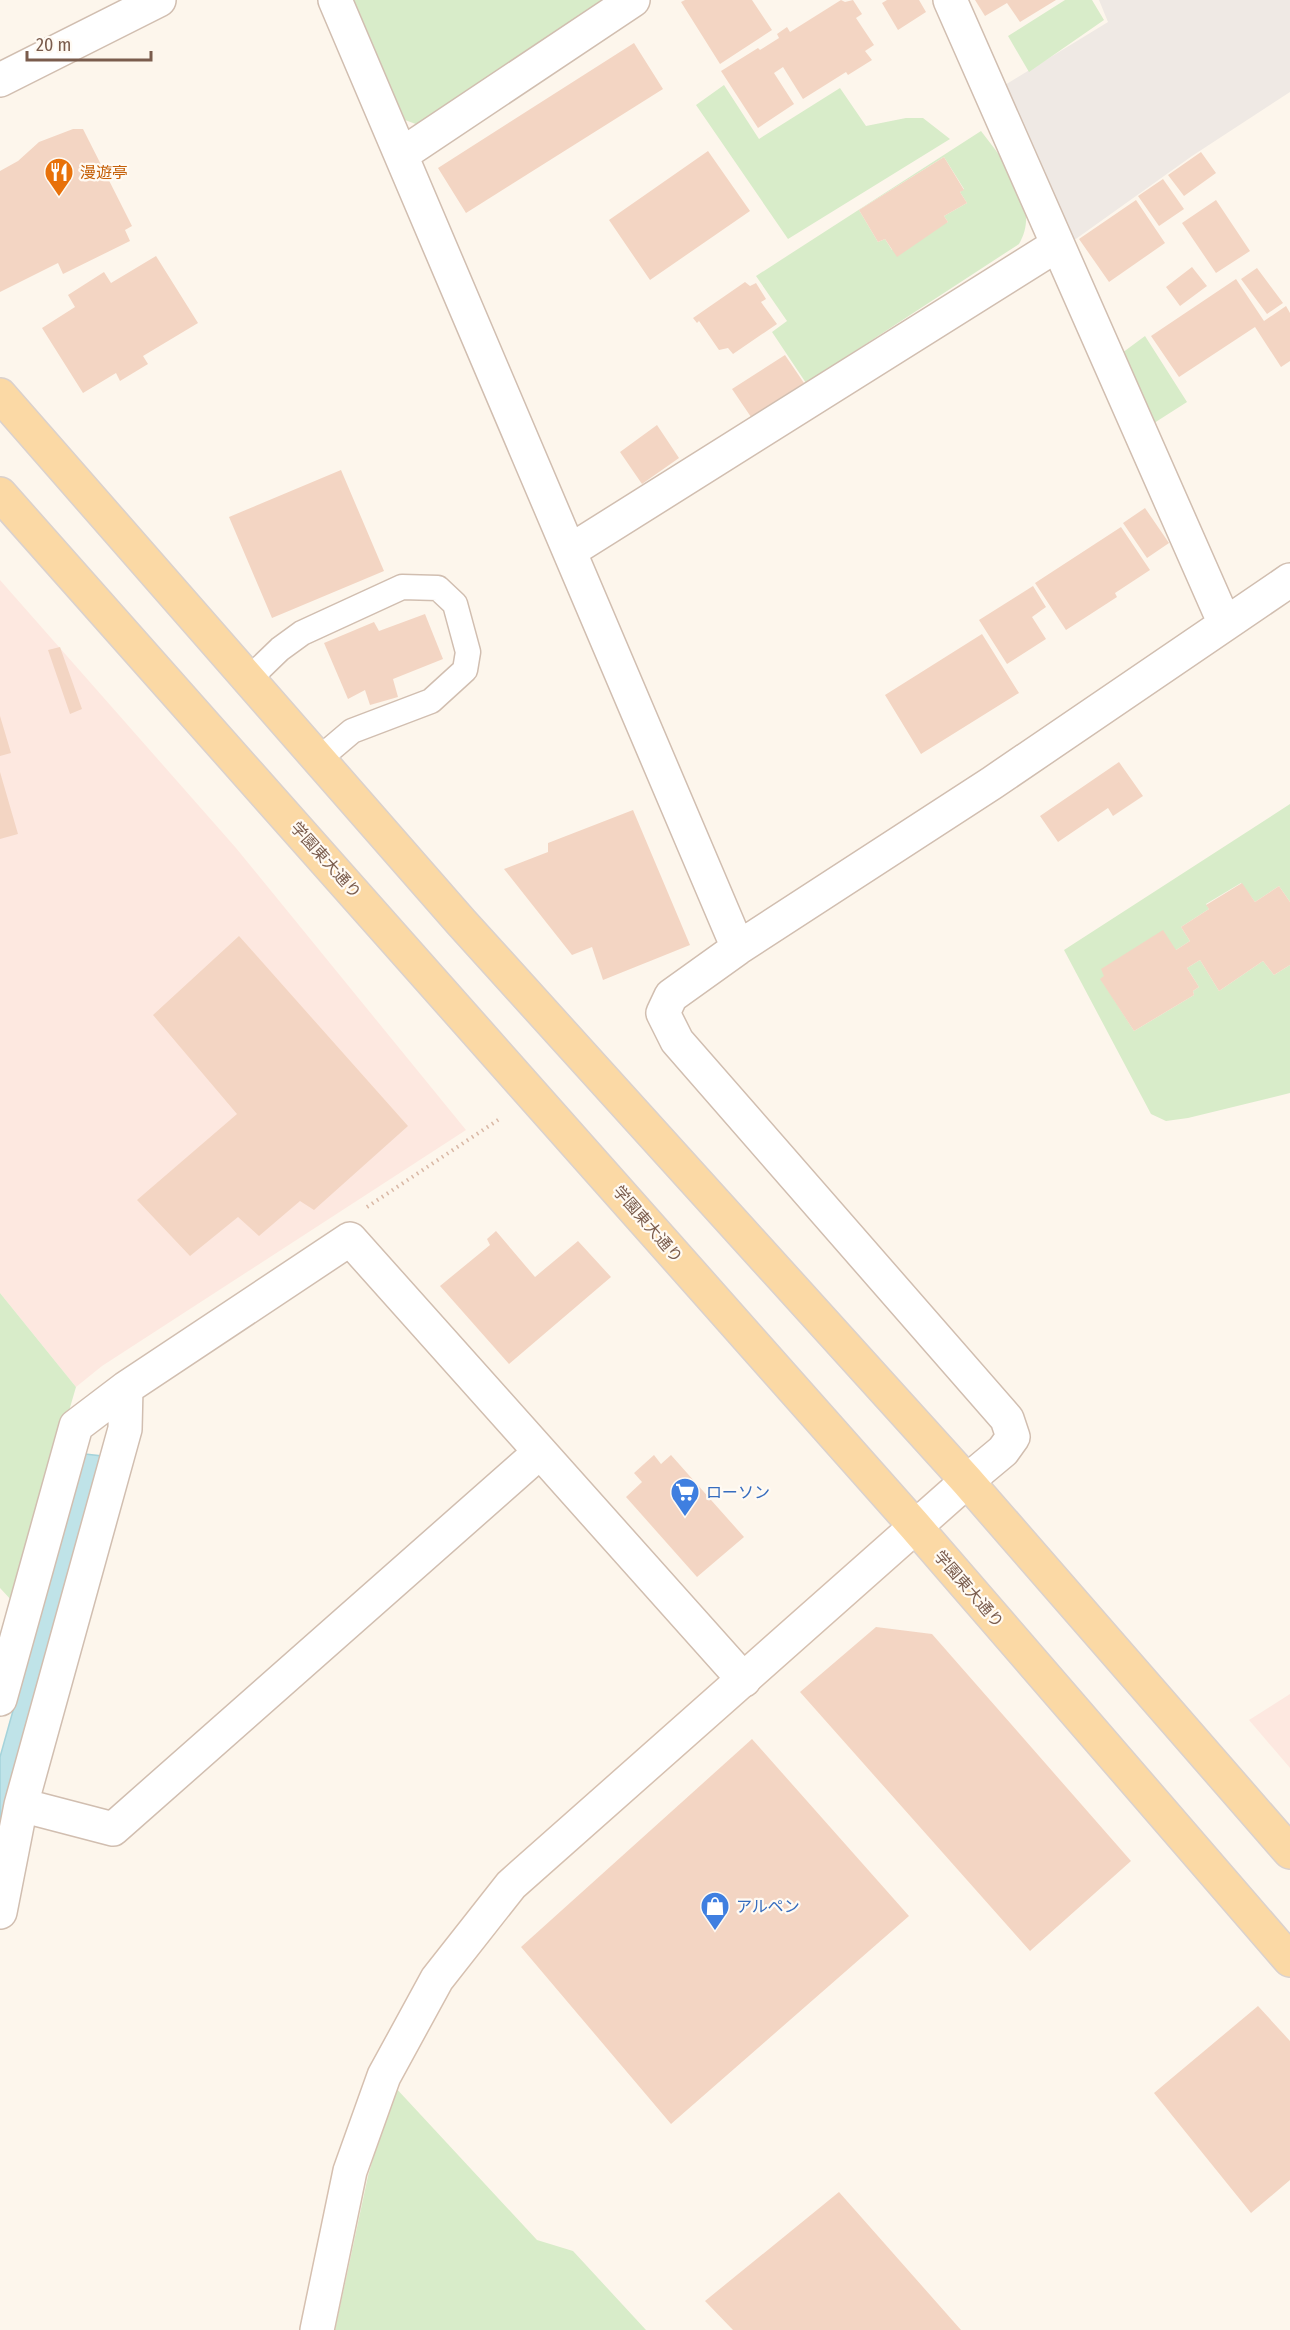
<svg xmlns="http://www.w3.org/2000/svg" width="1290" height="2330" font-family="'Fira Sans Condensed','Noto Sans JP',sans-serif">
	<rect width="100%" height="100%" fill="#fdf6ec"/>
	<path fill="#fde8e0" d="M0 580 236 848 466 1130 102 1366 76 1387 0 1293Z
		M1290 1694V1768L1249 1720Z"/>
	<path fill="#efe9e4" d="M1099 0H1290V92L1192 156 1073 241 1000 88 1108 22Z"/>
	<path fill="#d8ecc9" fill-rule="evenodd" d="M354 0H604L421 126 405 120Z
		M1065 0H1092L1104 20 1029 72 1008 36Z
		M724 85 759 139 840 88 866 126 906 118H923L950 139 788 239 696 105Z
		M981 131C1004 161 1042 206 1019 244L806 383 772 332 787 321 756 276ZM944 157 964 189 960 192 967 203 944 216 948 222 919 232 892 250 885 239 878 242 859 210Z
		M1145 336 1187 402 1151 425 1122 353Z
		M1290 804V902L1279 886 1255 902 1241 883 1206 904 1209 909 1181 927 1190 941 1176 950 1101 979 1134 1031 1194 995 1193 991 1199 987 1187 968 1200 960 1219 991 1263 961 1274 975 1290 965V1093L1188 1118 1166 1121 1151 1114 1064 950Z
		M0 1293 76 1387 13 1602 0 1588Z
		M394 2086 537 2240 573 2251 646 2330H335L368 2176Z"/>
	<path fill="#bfe3e8" stroke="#a5d3da" stroke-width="1.5" d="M85 1454 102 1456 0 1849V1757Z"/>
	<path fill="#f3d5c3" d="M685 0H752L772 30 720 64 681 2Z
		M841 0 845 2 853 0 862 14 856 18 874 45 865 51 872 60 848 75 846 72 803 99 783 67 774 73 794 104 758 128 721 71 758 48 760 50 779 38 777 34 787 27 790 32Z
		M887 0H919L926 12 898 30 882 3Z
		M975 0H1056L1020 22 1007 3 985 16Z
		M634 43 663 89 466 213 438 168Z
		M73 129H83L132 226 125 230 130 241 63 274 58 263 0 292V171L18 161 39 142Z
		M708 151 750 211 650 280 609 220Z
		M1201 152 1216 173 1184 196 1168 175Z
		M944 157 964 190 960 192 967 203 944 216 948 222 897 257 885 239 878 242 859 210Z
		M1163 179 1184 209 1159 226 1138 196Z
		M1136 200 1165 243 1109 282 1079 239Z
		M1216 200 1250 251 1216 273 1182 223Z
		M156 256 198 323 143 356 148 364 120 381 116 373 83 393 42 328 75 307 68 295 104 272 111 283Z
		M1192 267 1207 286 1180 306 1166 287Z
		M1257 268 1283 303 1267 314 1241 279Z
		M1236 279 1264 321 1286 306 1290 313V361L1281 367 1255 327 1179 377 1151 336Z
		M745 282 750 286 756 283 766 299 761 302 777 324 733 354 728 348 719 350 699 321 697 323 693 318Z
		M785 355 804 383 751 417 732 389Z
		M657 425 679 458 642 484 620 452Z
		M341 470 384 571 272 618 229 517Z
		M1145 508 1169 543 1147 558 1123 523Z
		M1121 527 1150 570 1115 593 1117 597 1066 630 1035 583Z
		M1033 586 1046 607 1032 617 1046 639 1007 664 979 620Z
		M425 614 443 659 393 679 398 697 370 705 365 690 348 699 324 643 374 622 379 631Z
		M982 634 1019 693 921 754 885 695Z
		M60 647 82 709 70 714 48 650Z
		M0 716 11 753 0 756Z
		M1119 762 1143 796 1113 816 1108 808 1058 842 1040 816Z
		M0 772 18 834 0 839Z
		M633 810 690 945 603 980 592 947 572 955 504 869 548 852V843Z
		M1242 883 1255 902 1279 886 1290 902V965L1274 975 1263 961 1219 991 1200 960 1187 968 1199 987 1193 991 1194 995 1134 1031 1100 979 1104 976 1101 969 1163 930 1176 950 1190 941 1181 927 1209 909 1206 905Z
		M239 936 408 1126 314 1210 300 1201 259 1236 238 1217 190 1256 137 1200 237 1114 153 1015Z
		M496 1231 535 1277 578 1241 611 1277 509 1364 440 1286 490 1245 487 1239Z
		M654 1455 661 1464 671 1455 744 1537 697 1577 626 1497 642 1482 634 1473Z
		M876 1627 932 1634 1131 1861 1030 1951 800 1692Z
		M752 1739 909 1916 671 2124 521 1947Z
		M1258 2006 1290 2041V2180L1251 2213 1154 2093Z
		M839 2192 961 2330H733L705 2301Z"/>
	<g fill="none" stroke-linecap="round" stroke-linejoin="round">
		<g stroke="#d1beb0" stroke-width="27">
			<path id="lane" d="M249 679 280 649 302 633 402 587 438 588 455 604 468 652 465 670 431 701 352 731 319 759"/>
		</g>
		<g stroke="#d1beb0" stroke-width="36">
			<path id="street" d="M335 0 738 948
				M950 0 1225 624
				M0 80 159 0
				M401 155 633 0
				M570 551 1057 245
				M967 1481 1003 1451 1013 1437 1007 1419 677 1041 663 1013 671 996 738 948 992 783 1290 580
				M0 1699 76 1426 126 1388 350 1239 744 1680
				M21 1805 113 1829 540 1452
				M0 1912 21 1805 125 1429 126 1388"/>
		</g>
		<g stroke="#d6c0b0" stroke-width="36">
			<path id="secondary" d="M317 2330 350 2171 384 2076 437 1979 511 1885 967 1481"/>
		</g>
		<g stroke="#dad1cd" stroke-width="36">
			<path id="primary" d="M0 395 461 922 967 1481 1290 1852
				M0 494 914 1525 1290 1960"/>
		</g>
		<path stroke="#d9b8a5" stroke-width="4" stroke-dasharray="1.5 4.5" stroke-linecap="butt" d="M367 1207 501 1118"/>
		<use href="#lane" stroke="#fff" stroke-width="24"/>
		<use href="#street" stroke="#fff" stroke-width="33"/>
		<use href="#secondary" stroke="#fff" stroke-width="33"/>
		<use href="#primary" stroke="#fbd9a5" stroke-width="33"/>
	</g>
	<defs>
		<g id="restaurant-pin" transform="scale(1.5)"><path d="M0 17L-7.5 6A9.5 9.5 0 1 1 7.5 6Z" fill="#e8710a" stroke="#fffaf3"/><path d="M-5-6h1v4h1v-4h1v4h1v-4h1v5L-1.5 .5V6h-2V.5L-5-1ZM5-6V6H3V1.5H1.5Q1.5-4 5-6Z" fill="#fff"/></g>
		<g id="supermarket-pin" transform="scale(1.5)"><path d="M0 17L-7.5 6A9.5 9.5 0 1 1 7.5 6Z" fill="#3f7fe0" stroke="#fffaf3"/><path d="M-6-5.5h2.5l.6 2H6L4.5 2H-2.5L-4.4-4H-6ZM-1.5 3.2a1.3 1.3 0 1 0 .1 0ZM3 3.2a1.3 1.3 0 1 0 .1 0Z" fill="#fff"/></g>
		<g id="shop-pin" transform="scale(1.5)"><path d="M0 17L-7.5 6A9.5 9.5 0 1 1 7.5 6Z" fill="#3f7fe0" stroke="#fffaf3"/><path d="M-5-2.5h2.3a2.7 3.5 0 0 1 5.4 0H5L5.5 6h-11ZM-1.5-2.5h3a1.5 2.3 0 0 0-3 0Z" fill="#fff"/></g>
	</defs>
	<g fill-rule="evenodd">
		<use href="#restaurant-pin" x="59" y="172"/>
		<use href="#supermarket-pin" x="685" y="1492"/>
		<use href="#shop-pin" x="715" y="1906"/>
	</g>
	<g text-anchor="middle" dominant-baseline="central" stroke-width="4.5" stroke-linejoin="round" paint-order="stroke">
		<g font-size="16" fill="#c56008" stroke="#fffaf3" text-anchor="start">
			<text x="80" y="172">漫遊亭</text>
		</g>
		<g font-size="16" fill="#7a5c4d" stroke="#fffaf3">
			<text transform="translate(326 860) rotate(48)">学園東大通り</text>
			<text transform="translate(648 1224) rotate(49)">学園東大通り</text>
			<text transform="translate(969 1589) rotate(49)">学園東大通り</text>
		</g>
		<g font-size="16" fill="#366cbe" stroke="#fffaf3" text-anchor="start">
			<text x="706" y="1492">ローソン</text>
			<text x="736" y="1906">アルペン</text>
		</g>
	</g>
	<path d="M27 51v9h124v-9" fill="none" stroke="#7a5c4d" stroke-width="3"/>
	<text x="36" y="51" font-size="18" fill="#7a5c4d" stroke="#fffaf3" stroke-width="4.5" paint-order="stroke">20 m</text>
</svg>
